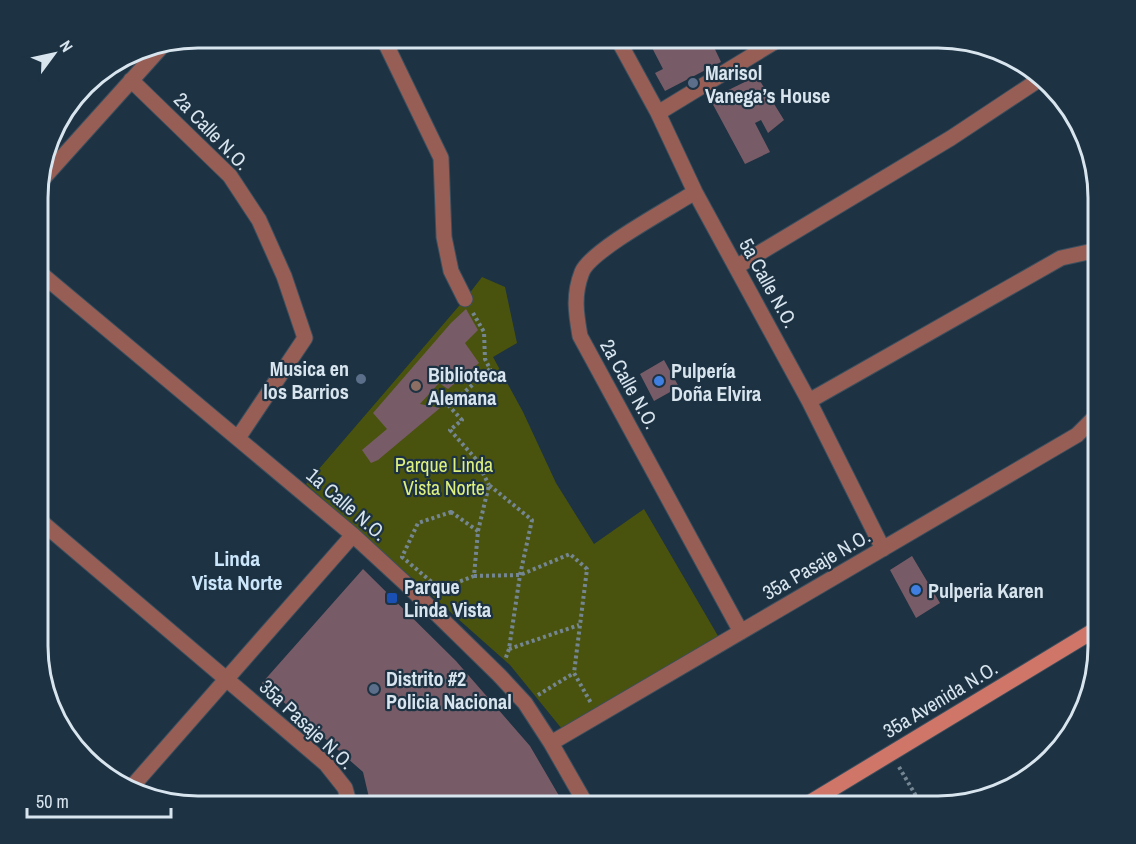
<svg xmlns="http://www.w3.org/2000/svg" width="1136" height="844" font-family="'Archivo Narrow',sans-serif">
	<rect width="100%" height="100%" fill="#1d3242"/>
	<path fill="#4a530d" d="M482 277 505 287 517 343 493 357 523 412 556 483 594 544 644 509 718 636 562 729 510 665 306 484 465 299Z"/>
	<path fill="#775c68" d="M636 38H704L709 47 713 45 721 62 665 91 655 73 663 69 647 38 640 43Z
		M757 76 784 120 768 133 761 120 755 123 770 152 745 164 710 99Z
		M466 309 478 330 465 343 479 363 448 389 439 383 420 404 440 408 378 460 371 463 362 450 387 429 373 413 451 323Z
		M664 360 679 387 654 401 640 374Z
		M912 556 940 603 916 618 890 570Z
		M363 569 456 661 530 746 565 806H371L363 772 262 683Z"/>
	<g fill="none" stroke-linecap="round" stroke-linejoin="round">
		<g stroke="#3b4f5e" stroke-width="17">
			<path id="street" d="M383 38 441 158 444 237 451 271 465 299
				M617 38 658 113 695 192 809 401 883 549
				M131 80 230 176 259 220 284 276 305 338 238 438
				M658 113 781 38
				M39 183 165 43
				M695 192C672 207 591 250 582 272 573 295 576 313 580 336L741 632
				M736 267 951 138 1043 77
				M39 272 353 535 404 582 499 675 525 703 551 743 587 806
				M809 401 1061 258 1093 251 1098 252
				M38 519 326 764 345 788 350 806
				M551 743 1077 435 1098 414
				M129 790 353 535"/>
		</g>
		<g stroke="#3b4f5e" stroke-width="17">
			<path id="secondary" d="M804 806 1098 628"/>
		</g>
		<path stroke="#758693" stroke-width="4" stroke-dasharray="3 3" stroke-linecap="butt" d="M473 313 484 332 485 359 490 369 449 406 462 420 450 430 475 458 489 485
			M451 512 478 531 474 576 440 589 402 557 418 523Z
			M478 531 489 485 532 520 520 575 509 649 505 660
			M474 576 520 575 570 554 587 569 574 673 591 703
			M509 649 579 625
			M538 695 574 673
			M899 767 922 806"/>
		<use href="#street" stroke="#975e55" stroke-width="15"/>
		<use href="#secondary" stroke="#d07669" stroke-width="15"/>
	</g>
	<g fill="#5c6f8a" stroke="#1d3242" stroke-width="2">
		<circle cx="693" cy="83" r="6"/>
		<circle cx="361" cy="379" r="6"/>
		<circle cx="374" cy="689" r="6"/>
	</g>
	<g fill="#3f7fe0" stroke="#1d3242" stroke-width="2">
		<circle cx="659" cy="381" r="6"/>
		<circle cx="916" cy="590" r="6"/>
	</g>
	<circle fill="#8d6e63" stroke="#1d3242" stroke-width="2" cx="416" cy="386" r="6"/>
	<rect fill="#1a4fb4" stroke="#1d3242" stroke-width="2" x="386" y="592" width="12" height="12" rx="3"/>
	<g text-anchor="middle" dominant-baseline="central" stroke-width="4.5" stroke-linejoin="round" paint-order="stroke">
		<g font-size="20" font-weight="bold" fill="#d8e5ef" stroke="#1d3242" text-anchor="start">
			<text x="705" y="72">Marisol<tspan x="705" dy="23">Vanega’s House</tspan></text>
			<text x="349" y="368" text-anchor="end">Musica en<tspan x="349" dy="23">los Barrios</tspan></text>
			<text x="671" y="370">Pulpería<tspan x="671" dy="23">Doña Elvira</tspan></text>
			<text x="428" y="374">Biblioteca<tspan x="428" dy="23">Alemana</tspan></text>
			<text x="404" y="586">Parque<tspan x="404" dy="23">Linda Vista</tspan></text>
			<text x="928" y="590">Pulperia Karen</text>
			<text x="386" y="678">Distrito #2<tspan x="386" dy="23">Policia Nacional</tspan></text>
		</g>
		<g font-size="20" fill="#d8e5ef" stroke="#1d3242">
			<text transform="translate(212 131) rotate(46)">2a Calle N.O.</text>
			<text transform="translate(769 283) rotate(61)">5a Calle N.O.</text>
			<text transform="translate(630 384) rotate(61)">2a Calle N.O.</text>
			<text transform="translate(347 504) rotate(41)">1a Calle N.O.</text>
			<text transform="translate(816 564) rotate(-30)">35a Pasaje N.O.</text>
			<text transform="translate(940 699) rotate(-31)">35a Avenida N.O.</text>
			<text transform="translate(307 724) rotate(43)">35a Pasaje N.O.</text>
		</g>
		<g font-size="20" fill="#dcef7f" stroke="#1d3242">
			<text x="444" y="464">Parque Linda<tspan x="444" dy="23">Vista Norte</tspan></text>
		</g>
		<g font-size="21" font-weight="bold" fill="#cbe5fa" stroke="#1d3242">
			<text x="237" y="558">Linda<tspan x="237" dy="24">Vista Norte</tspan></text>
		</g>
	</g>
	<path d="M0 0H1136V844H0ZM198 48H938A150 150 0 0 1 1088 198V646A150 150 0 0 1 938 796H198A150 150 0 0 1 48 646V198A150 150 0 0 1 198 48Z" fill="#1d3242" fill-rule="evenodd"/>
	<path fill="none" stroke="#d8e5ef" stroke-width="3" d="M198 48H938A150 150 0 0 1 1088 198V646A150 150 0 0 1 938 796H198A150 150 0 0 1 48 646V198A150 150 0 0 1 198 48Z"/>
	<g transform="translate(54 54) rotate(57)" stroke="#1d3242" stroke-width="4.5" paint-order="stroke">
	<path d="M0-4.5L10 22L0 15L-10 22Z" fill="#d8e5ef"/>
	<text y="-9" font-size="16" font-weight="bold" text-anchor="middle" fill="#d8e5ef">N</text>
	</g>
	<path d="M27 808v9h144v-9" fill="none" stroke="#d8e5ef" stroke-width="3"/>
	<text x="36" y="808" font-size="18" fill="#d8e5ef" stroke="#1d3242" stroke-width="4.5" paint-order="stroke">50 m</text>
</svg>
